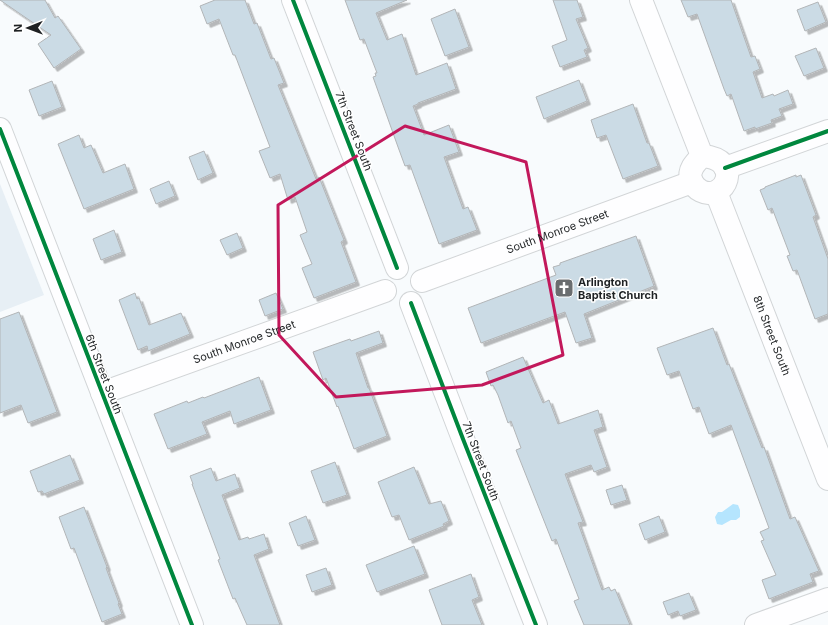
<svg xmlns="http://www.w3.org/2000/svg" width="828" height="625" font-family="Inter,sans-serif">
	<defs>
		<filter id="shadow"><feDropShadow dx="3.5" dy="3.5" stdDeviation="0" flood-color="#0004"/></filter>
	</defs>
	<rect width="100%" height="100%" fill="#f8fbfd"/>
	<path fill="#e7eff5" d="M0 184 44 295 0 312Z"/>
	<path fill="#b5e5fe" d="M733 504 738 505 740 510V517L736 520H731L722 525 717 524 715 517 718 512H722Z"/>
	<path fill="#cbdbe5" stroke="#b2b5b7" filter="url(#shadow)" d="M0 0H45L55 18 58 16 81 49 54 68 38 44 51 35Z
		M215 0H245L254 24 257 23 271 59 274 58 284 83 278 85 316 179 319 177 344 240 341 242 356 282 314 298 302 268 312 264 300 235 307 232 295 197 288 200 280 174 270 178 259 151 270 147 235 55H233L219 19 207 24 200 6Z
		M345 0H407L376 13 387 40 402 34 416 75 447 63 456 89 418 103V104L413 106 424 135 449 125 459 152 444 157 463 209 468 207 477 230 439 244 410 165 405 166 398 147 373 77 376 76 375 73H377L364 39 360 40Z
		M553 0H577L583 17 576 19 588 48 584 50 587 57 560 67 552 46 567 40Z
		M681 0H731L751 57 755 56 760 69 753 72 762 98 773 94 774 96 788 90 793 104 779 109 782 116 771 120 772 123 755 129V127L744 131 731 94 727 96 724 89 697 14 688 17Z
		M818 2 826 22 805 31 797 10Z
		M455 9 469 47 445 56 431 19Z
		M816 48 824 68 804 76 795 56Z
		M579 80 587 101 544 119 536 97Z
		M52 81 62 107 39 116 29 90Z
		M633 104 647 143H649L658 166 623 179 606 135 597 138 591 120Z
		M79 135 84 148 91 145 103 173 125 164 134 189 84 209 58 144Z
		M204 151 213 173 198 180 189 157Z
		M796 175V177L801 175 816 215 813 217 828 259V314L815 319 797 270 793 271 787 256 790 255 772 208 768 210 760 190 765 188V187Z
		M169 181 175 196 156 204 150 189Z
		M114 230 122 252 101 260 93 239Z
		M237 233 243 248 227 255 220 240Z
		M636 236 654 286 584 314 592 338 576 343 565 312 481 343 468 308 556 275 553 267 560 265V263Z
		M135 293 137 299 139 298 149 325 181 313 190 334 148 351 147 346 138 350 119 300Z
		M276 293 283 309 265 316 259 300Z
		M19 312 57 412 28 423 21 405 0 413V319Z
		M713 328 727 365 729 364 762 448 764 447 790 519 795 517 819 571 810 574 813 582 769 599 762 580 776 575 761 541 764 540 760 532 769 528 731 425 709 434 699 407 693 409 679 371 667 375 657 348Z
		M379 331 383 343 356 353 368 388H369L387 436 354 449 338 406 337 407 326 378 323 380 313 352 350 339 351 341Z
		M523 357 543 403 549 400 558 424 598 410 603 427 594 430 607 467 594 472 591 465 565 474 583 522 578 523 602 590 609 587 611 591 615 589 630 625H584L574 601 579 599 556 539 552 541 516 450 521 448 511 421 508 423 498 395 493 385 491 386 486 372Z
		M259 377 271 410 234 424 230 411 202 422 207 434 168 449 154 414 187 401 188 403 203 397 204 398Z
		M70 455 80 480 44 494 42 491 38 492 30 471Z
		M335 462 347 495 323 503 311 471Z
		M414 467 429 504 441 501 449 521 443 524 444 526 409 540 399 515 392 517 378 482Z
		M211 468 216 481 235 474 240 488 222 495 239 540 248 537 249 539 264 534 269 549 254 555 280 625H247L235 598 233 599 218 560 220 559 192 484H193L190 476Z
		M622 485 627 500 611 505 606 490Z
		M84 507 107 567 106 568 119 603 118 604 122 614 102 622 74 548 71 549 59 517Z
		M306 516 315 540 298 546 289 523Z
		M659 516 665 532 645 540 639 524Z
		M414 546 425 574 377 592 366 565Z
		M326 568 332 585 312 592 306 575Z
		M471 574 479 597 472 600 482 625H442L429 590Z
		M689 593 696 610 680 616 678 611 668 615 663 602Z"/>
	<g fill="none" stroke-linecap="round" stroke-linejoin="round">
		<g stroke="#d2d5d7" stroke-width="24">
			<g id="minor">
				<path d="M293 0 397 268"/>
				<path d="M641 0 702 156"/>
				<path d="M0 129 192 625"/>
				<path d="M702 156C745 159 725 203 701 191 697 189 693 185 691 180 688 170 695 163 702 156Z"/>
				<path d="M725 168 828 131"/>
				<path id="s1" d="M716 192 828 479"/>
				<path id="s2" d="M422 281 692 182"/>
				<path d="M411 303 463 439 536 625"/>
				<path id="s3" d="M102 393 385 291"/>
				<path d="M756 625 828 599"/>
			</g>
		</g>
		<use href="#minor" stroke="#fefeff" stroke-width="22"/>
		<g stroke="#fff" stroke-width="6">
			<path id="cycleway" d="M293 0 397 268
				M0 129 192 625
				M725 168 828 131
				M411 303 463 439 536 625"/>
		</g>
		<use href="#cycleway" stroke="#00873e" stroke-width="4"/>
	</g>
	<path fill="none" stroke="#c2185b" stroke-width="3" stroke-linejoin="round" d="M405 126 526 162 563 355 482 385 336 397 279 335 278 205Z"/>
	<defs>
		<g id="church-square" transform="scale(1)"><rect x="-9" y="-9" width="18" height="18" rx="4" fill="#6a6d6f" stroke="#fff"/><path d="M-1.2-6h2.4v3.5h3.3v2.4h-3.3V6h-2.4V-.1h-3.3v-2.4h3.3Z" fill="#fff"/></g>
	</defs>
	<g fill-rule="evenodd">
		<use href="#church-square" x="564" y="288"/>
	</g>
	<g text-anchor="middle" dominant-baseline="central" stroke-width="3" stroke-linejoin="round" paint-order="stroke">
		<g font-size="11" fill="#1e2123" stroke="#fff">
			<text transform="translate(354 131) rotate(69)">7th Street South</text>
			<text stroke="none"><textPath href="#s2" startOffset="144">South Monroe Street</textPath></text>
			<text stroke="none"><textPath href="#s1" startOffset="154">8th Street South</textPath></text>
			<text stroke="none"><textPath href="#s3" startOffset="151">South Monroe Street</textPath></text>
			<text transform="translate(104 374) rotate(69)">6th Street South</text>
			<text transform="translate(481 461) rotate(69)">7th Street South</text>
		</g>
		<g font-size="11" font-weight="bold" fill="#1e2123" stroke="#fff" text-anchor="start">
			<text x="578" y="282">Arlington<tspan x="578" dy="13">Baptist Church</tspan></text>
		</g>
	</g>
	<g transform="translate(28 28) rotate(269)" stroke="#ffffff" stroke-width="3" paint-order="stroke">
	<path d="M0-3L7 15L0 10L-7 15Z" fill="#1e2123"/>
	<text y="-6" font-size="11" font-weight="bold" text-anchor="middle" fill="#1e2123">N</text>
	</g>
</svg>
